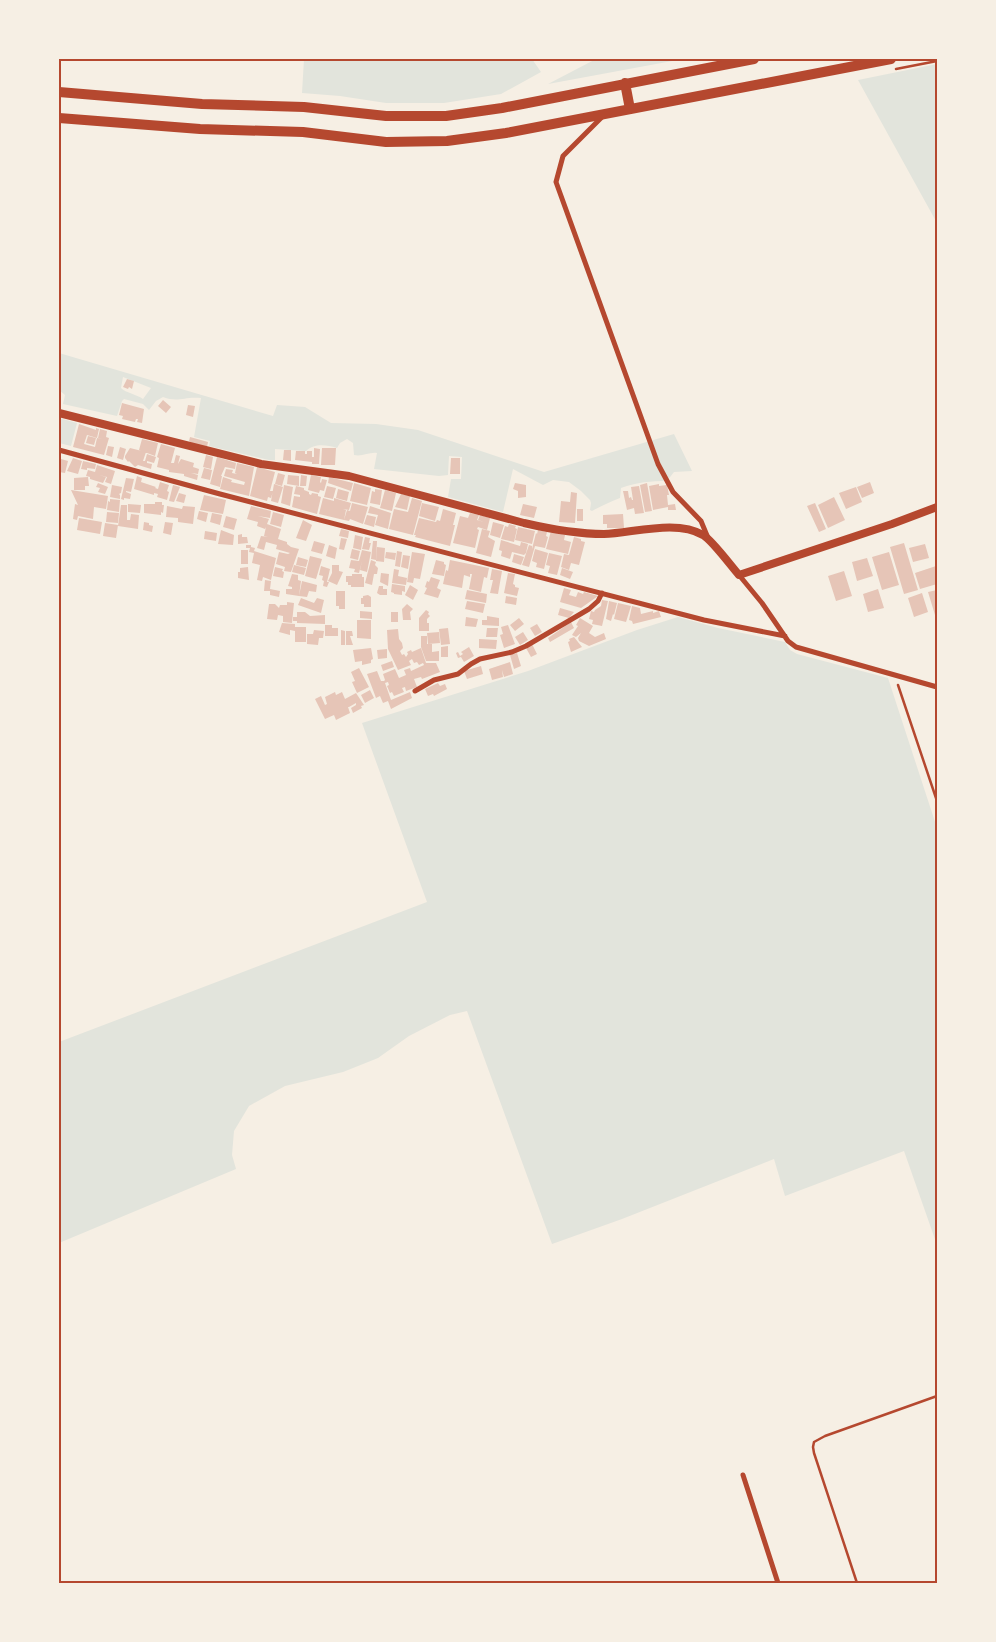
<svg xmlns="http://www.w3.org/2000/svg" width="996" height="1642" font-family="'PT Sans',sans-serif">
	<rect width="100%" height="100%" fill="#f6efe4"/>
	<path fill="#e2e4dc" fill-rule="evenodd" d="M304 59H532L541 72 501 94 444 103H386L340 96 302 93Z
		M596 59H683L548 84Z
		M937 64V223L858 80Z
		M59 353 273 416 277 405 305 407 331 423 376 424 418 430 544 472 674 434 692 471 674 472 667 481C651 481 637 482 621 488L620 498C610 502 601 506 592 511L590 510 591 503 590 500 581 491 569 482 553 480 543 485 513 469 503 512 448 497 451 479H461L462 457 449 456 448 475 439 476 374 469 377 453C369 452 362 457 354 455L353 443 347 439 340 443 337 448C326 445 315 443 306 451L275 449V460H269L209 446 210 441 194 437 201 398C184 396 179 403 163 397L156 401 149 410 143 404 124 399 122 401 117 416 63 404 65 395 59 390ZM123 377 151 388 143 399C136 394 126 393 121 388Z
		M59 418 77 423 71 446 59 443Z
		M678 617 718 628 785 642 790 650 797 654 888 678 937 828V1245L904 1151 785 1196 774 1159 622 1219 552 1244 467 1011 450 1015 409 1036 378 1058 343 1072 285 1086 249 1106 234 1131 232 1155 236 1169 59 1243V1042L427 902 362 723 528 671 637 630Z"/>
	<path fill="#e6c5b7" d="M127 379 134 381 132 389 129 387 128 389 123 387Z
		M163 400 171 407 166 413 158 406Z
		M122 403 144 409 142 423 137 422 138 419H136L135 422 122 419 123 416 119 415Z
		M188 405 195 406 193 417 186 415Z
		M79 424 96 430V428L99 429 97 438 87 435 84 444 95 447 97 438 102 439 98 438 100 429 107 431 106 437 109 438 104 455 73 447Z
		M88 436 96 438 94 445 86 443Z
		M190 437 208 442 207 447 192 443 189 441Z
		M142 439 158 443 155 456 139 450Z
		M161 444 175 448 171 463H174L176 455 180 456 178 464 181 459 194 463 193 467 199 469 198 474 191 473 198 475 197 480 184 476V474L169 472V470L157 467 159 458 157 457Z
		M108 446 114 447 112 457 106 455Z
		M120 447 126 449 123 460 117 458Z
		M130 448 146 452 143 461H145L147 454 156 457 154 463 147 461V463L152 464 151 469 138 465 135 467 129 461 128 462 125 458V456Z
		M314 448 320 449 319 464H312V462L295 460 296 451H305V454H307V451H312V457H314Z
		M322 448H336L335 465H321Z
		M284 450H291V461L283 460Z
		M206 455 213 457 211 469 203 467Z
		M217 457 236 463 235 469 225 467 221 476H222L220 487 210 484Z
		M73 458 82 461 78 474 67 471Z
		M451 458H460V474H450Z
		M61 459 68 461 65 473 59 472V461L60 462Z
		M83 461 96 464 95 469 87 468V470L81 469Z
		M237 463 254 467 249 496 220 489 223 477 232 480 231 482 244 485 245 482 224 476 226 469 233 470 232 473 237 474 235 473Z
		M97 465 115 471 111 484 105 482 107 477 99 475 106 477 103 483 90 479V477L86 476 88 470 95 472Z
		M257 467 275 472 270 491H273L271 498 268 497 267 501 250 496Z
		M204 468 212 470 210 480 201 478Z
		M278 473 285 475 282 486 275 484Z
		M288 475 299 476V486L287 484Z
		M301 475 307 476 306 486H300Z
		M311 475 321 477 320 482 321 483 322 479 327 480 324 491 320 490 319 493 308 490Z
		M137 476 142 478 141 482 156 487 155 488 158 489 160 482 169 485 167 491 169 492 167 500 157 497 158 494 154 493V495L134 489Z
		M88 477 89 486H85V490H74V478Z
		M329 477 353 483 351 491 328 483Z
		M126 478 134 479 131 492 126 491V492L131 494 130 499 124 498V500L121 499Z
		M870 482 874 493 862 498 857 487Z
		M98 483 108 487 105 494 98 492 100 488 96 487Z
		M354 483 371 488 367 505 350 501Z
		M515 483 526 485V497L518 498V491L513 489Z
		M647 483 652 511 645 512 640 485Z
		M274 484 283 487 278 503 271 501Z
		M659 484V486L667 485 669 495H667L668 505 675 504 676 510H668V507L653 510 649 486Z
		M112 485 122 487 121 493 119 494 120 495V499L110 497Z
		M173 485 180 487 174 502 169 501Z
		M284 485 293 487 290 506 281 503Z
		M296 486 304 488V490L309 492V494L311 495 312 493 318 494V496L321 497 317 514 292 507 294 496 300 497V495L294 494Z
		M327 486 336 488 333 499 324 497Z
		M639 486 644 513 635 514 634 508 627 510 623 491H628L629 498 631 497 632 500H633L631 487Z
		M856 487 862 502 846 509 839 493Z
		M338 489 349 492 347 501 336 498Z
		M375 489 382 490 380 505 370 503 372 491 375 492Z
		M71 490 108 496 106 509 94 507 93 519 78 516 77 520 73 519 75 504 78 505Z
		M385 490 396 493 392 511 380 508Z
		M571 492 577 493 575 523 559 522 561 501 570 502Z
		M179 493 186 495 184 503 176 501Z
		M401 494 410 496 407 510 395 507Z
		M204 495 226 500 223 514 200 510Z
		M834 497 845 520 828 528 818 505Z
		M323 498 334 501V498L351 503 349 510 343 509 346 510 344 520 319 514Z
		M412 498 422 501 413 535 389 529 394 509 408 512Z
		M110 499 120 500 119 512 107 510 108 501 110 502Z
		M155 502H162V505H164L163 513 161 512V515L144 513V504H155Z
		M352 503 368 507 363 524 350 519 349 521 344 520 347 510 350 511Z
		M422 503 439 507 435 521 419 516Z
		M815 503 826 529 819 532 807 506Z
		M128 504 141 505 140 513 128 512Z
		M523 504 537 507 534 518 520 515Z
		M121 505H127V520H130L131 514 139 515 138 529 118 526Z
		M167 506 182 509 183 506 195 507 193 524 178 522V518L166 517Z
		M251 506 271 511 270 518 258 516 269 519 267 524 281 529 278 539 287 542V544L291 547 299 549 291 572 284 571 285 567 276 564 279 552 288 554 290 553 276 549 277 545 266 542 264 550 257 548 261 536 268 537 264 536 266 527 265 529 257 526 258 522 247 519Z
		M370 506 391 513 388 529 375 525 378 515 368 513Z
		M443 509 456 513 453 525H455L450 546 415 537 416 535H414L419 518 436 522 437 520 440 521Z
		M577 509H583V521H577Z
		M199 511 208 513 206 522 197 519Z
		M107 512 119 513 118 523 106 522Z
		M273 512 284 515 281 527 270 524Z
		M212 513 222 515 220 525 210 522Z
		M470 513 479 515 477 520 484 522 478 520 480 515 490 518 487 530 478 527 477 529 479 530 475 548 453 543 460 516 468 518Z
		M623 514 624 528H607V524H603V515Z
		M367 515 376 517 374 527 364 524Z
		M226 516 237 519 234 530 223 527Z
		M79 518 102 522 100 534 77 530Z
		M303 520 312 525 306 541 296 538Z
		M144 522 149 523V525L153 526 152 532 143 530Z
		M165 522 173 523 171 535 163 533Z
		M493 522 504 525 500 538 490 535Z
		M105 523 118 525 116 538 103 536Z
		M509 524 516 526 515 528 517 529 514 542 501 539 505 526 508 527Z
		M518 527 535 531 532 544 515 540Z
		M341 529 349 531 348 538 339 536Z
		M482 529 490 531 488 537 495 541 491 557 476 553Z
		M221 530 234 535 233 545 218 544Z
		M538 530 547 532 546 536 548 537 545 548 535 546 529 567 522 565 529 545 532 546V549L536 533 537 534Z
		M205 531 217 533 216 541 204 539Z
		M551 531 565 535 564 540 571 542 568 554 546 549Z
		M242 534V537H247L248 543 238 544V535Z
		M355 535 363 537 361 550 353 548Z
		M365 537 370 538 369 543H371L369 550 362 549Z
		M574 537 581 539V541L585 542 579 565 571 563 569 570 561 567 564 554 569 555Z
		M341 538 347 539 344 550 339 549Z
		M501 540 520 546 521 542 528 544 526 553 524 555 512 552 510 559 501 556 502 551 499 550Z
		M314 541 325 544 322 554 311 551Z
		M373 541H377L376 560 371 559Z
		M904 543 918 590 904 594 890 547Z
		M925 544 929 558 913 562 909 548Z
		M246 545H251V547L255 548 254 551 276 558 271 580 263 577 262 581 257 580 260 565 252 563 254 553 249 552 250 548H246Z
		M329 545 337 548 335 559 326 556Z
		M377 547 385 548 384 562 376 561Z
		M352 549 360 551 358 560 350 558Z
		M535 549 548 553 544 569 536 567 537 563 532 561Z
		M241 550H248V564H241Z
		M362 550 371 552 367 572 360 570 362 561 359 573 354 572 355 569 349 568 351 560 359 561Z
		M397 551 402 552 400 567 395 566Z
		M386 552 396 553 395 560 385 558Z
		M412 552 425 554 420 579 414 578 413 583 407 582Z
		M889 552 899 585 882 590 872 557Z
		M549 553 562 556 557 575 548 573 550 566 546 565Z
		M514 554 524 557 521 565 512 562Z
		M403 555 410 556 408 569 401 567Z
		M310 556 322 559 316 579 305 576Z
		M298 557 308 560 306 567 296 565Z
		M867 558 873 576 857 581 852 562Z
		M371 560 376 562 375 565 378 568 377 574H374L372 585 365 583Z
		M436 560 444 562V564L446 565 444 576 432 574Z
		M450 560 489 568 487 578 484 577 481 592 469 589 472 574H470V577L464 575 462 588 443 584 446 570 448 571Z
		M294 565 306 568 304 575 292 572Z
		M332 565H339V571L343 572 337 585 328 581 332 573Z
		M321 566 330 569 327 582H329L327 587 323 586 324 581 322 580 323 576 319 575Z
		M936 566 937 584 920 589 915 573Z
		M248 567 249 580 238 578V572H240V568Z
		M275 567 283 569 282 571 284 572 283 578 273 576Z
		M562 568 573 572 570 579 560 575Z
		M394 569 399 570 398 576 407 578 406 585 392 583Z
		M492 569 502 571 498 594 490 593 493 580H490Z
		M844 571 852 596 836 601 828 576Z
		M381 573 389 574 388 586 380 582Z
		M508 573 515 574 513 584 515 585V587L519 588 517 596 504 593Z
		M292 574 298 575V580L301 581 299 596 286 594V589H292V587L288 586Z
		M352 574H362V577H364V587H351V585H348V582H346V576H352Z
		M431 577 440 580 437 588 441 590 438 598 424 594 427 588 425 587 427 581 429 582Z
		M265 580 271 581 270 589 280 591 279 597 270 595V591H264Z
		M302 581 317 585 316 592 309 591 307 597 299 596Z
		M392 584 405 586V592L402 591V595L394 594V593L391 592Z
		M410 585 418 590 413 600 405 595Z
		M379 586H383V589H387V595H380L377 593Z
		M564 588 571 590 569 595 576 597 578 592 583 594 584 592 598 596 581 608 560 602Z
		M878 589 884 608 868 612 863 594Z
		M467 590 487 594 486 603 465 599Z
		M937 590V614L935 615 928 592Z
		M336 591H345V609H339V606H336Z
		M922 593 928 612 914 617 908 598Z
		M368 595 371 597V607H364V604H361V598H363V596Z
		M506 596 517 598 516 605 505 603Z
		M301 598 314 603 317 598 324 600 321 613 298 605Z
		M602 600 608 601 602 626 592 624 593 620 589 619 591 611 594 612 595 610 601 606Z
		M467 601 485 604 483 613 465 609Z
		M609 601 617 603 614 615 613 614 611 621 606 619Z
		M287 602 294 603 292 623 283 622V616L278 615 277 620 267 619 269 604H275L279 608 280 605H287Z
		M618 603 631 606 626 622 614 619Z
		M407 604 413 609 410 612 411 620H403L402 609Z
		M632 606 640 608 641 614 653 611V613L659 611 661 617 633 624 632 621 629 620Z
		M560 608 574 612 569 618 558 615Z
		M426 610 429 612 428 614 430 616 427 619V623H429V631H419V618Z
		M360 611 372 612V619L360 618Z
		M297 612H305L310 616 325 615V624L297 623V621H293V617H297Z
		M391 612H398V622H391Z
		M487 616 499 618V626L482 625V620H487Z
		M466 617 478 619 476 627 465 626Z
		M519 618 524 624 515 631 510 625Z
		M580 618 593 626 589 633 595 637 604 633 606 639 589 646 579 641 578 638 581 633 576 637 572 635 578 626 576 625Z
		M357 620H371V639L357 638Z
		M571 622 574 628 550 642 548 638Z
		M282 623 295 624V627H306V642H295V631L290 630V635L279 632Z
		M537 624 542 632 535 636 530 628Z
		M325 625H332V628H338V636H325Z
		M508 625 515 644 504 648 500 635 503 634 501 627Z
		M448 628 450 644 441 645 439 629Z
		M487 628H498L497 637H486Z
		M398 629 399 639 402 643 403 648 400 651 402 655 404 654 406 657 408 654 407 652 411 650 412 652 421 648 426 663H436L440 672 422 679 421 677 414 679 417 687 406 691 405 687 402 688 404 692 394 696 392 692 390 693 387 686 389 685 388 682 385 683 391 700 410 692 412 698 391 709 388 701 383 703 380 696 376 698 367 674 377 671 381 681H384L385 680 383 674 395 669 399 678 406 675 404 670 410 668 411 671 424 665 423 663 419 665 417 662 414 663 412 659 409 661 411 665 398 670 388 649 387 630Z
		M314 630 324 631 323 638H319L318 645 307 644V634H313Z
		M341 630 345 631V645H341Z
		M346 631H352L353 636H350L353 645H346Z
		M439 632 440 643 428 644 427 633Z
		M523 632 528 640 520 645 515 637Z
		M421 636H427V644H424H432V652L439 651V661H426L421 647Z
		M574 637 582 647 571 652 568 642 570 641 569 639Z
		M479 639 497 640 496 649 479 648Z
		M532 644 537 654 531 657 526 648Z
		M448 646V657H441V647Z
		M469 647 474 656 464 662 461 657 458 658 456 653 458 652 460 656 463 654 461 652Z
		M371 648 373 659 371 660V663L362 665V661L355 662 353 650Z
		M387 649V658L378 659 377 650Z
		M517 653 521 666 514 669 510 655Z
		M392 661 394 667 383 671 381 665Z
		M510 662 513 674 504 677 502 670 503 677 492 680 489 669Z
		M481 666 483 674 467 679 464 671Z
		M359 668 369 687 357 693 352 682 355 681 351 672Z
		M438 683 440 686 445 684 447 689 434 696 433 694 428 696 425 689Z
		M370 690 374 698 365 703 361 695Z
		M335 692 336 695 342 692 345 699 356 693 364 705 361 706 362 708 353 713 351 708 356 705V703L349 707H348L350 713 336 720 334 715 325 719 315 699 321 696 325 705 327 704 325 697Z"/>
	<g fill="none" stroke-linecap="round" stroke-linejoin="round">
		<path stroke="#b5482f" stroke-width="2.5" d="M896 69 937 61
			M898 685 937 801
			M857 1583 814 1453 813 1447 814 1442 825 1436 937 1396"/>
		<path stroke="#b5482f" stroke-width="5" d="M603 116 563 156 556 182 658 464 673 492 701 521 708 538
			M59 450 220 494 704 620 785 636
			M739 575 762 603 788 641 796 647 937 687
			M415 691 434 680 458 674 471 664 480 659 512 652 526 646 589 609 598 601 602 593
			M743 1475 778 1583"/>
		<path stroke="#b5482f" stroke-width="8" d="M59 413 261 464 349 476 524 523C550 529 577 534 604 534 633 533 677 519 703 535 712 540 731 566 739 575L892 524 937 507"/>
		<path stroke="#b5482f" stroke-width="10" d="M625 83 630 109
			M59 92 202 104 304 107 386 116H446L502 108 754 59
			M59 118 200 129 303 132 386 142 447 141 506 133 891 59"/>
	</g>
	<rect width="996" height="1642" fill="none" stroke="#f6efe4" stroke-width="120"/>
	<rect x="60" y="60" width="876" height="1522" fill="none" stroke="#b5482f" stroke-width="2"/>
</svg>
